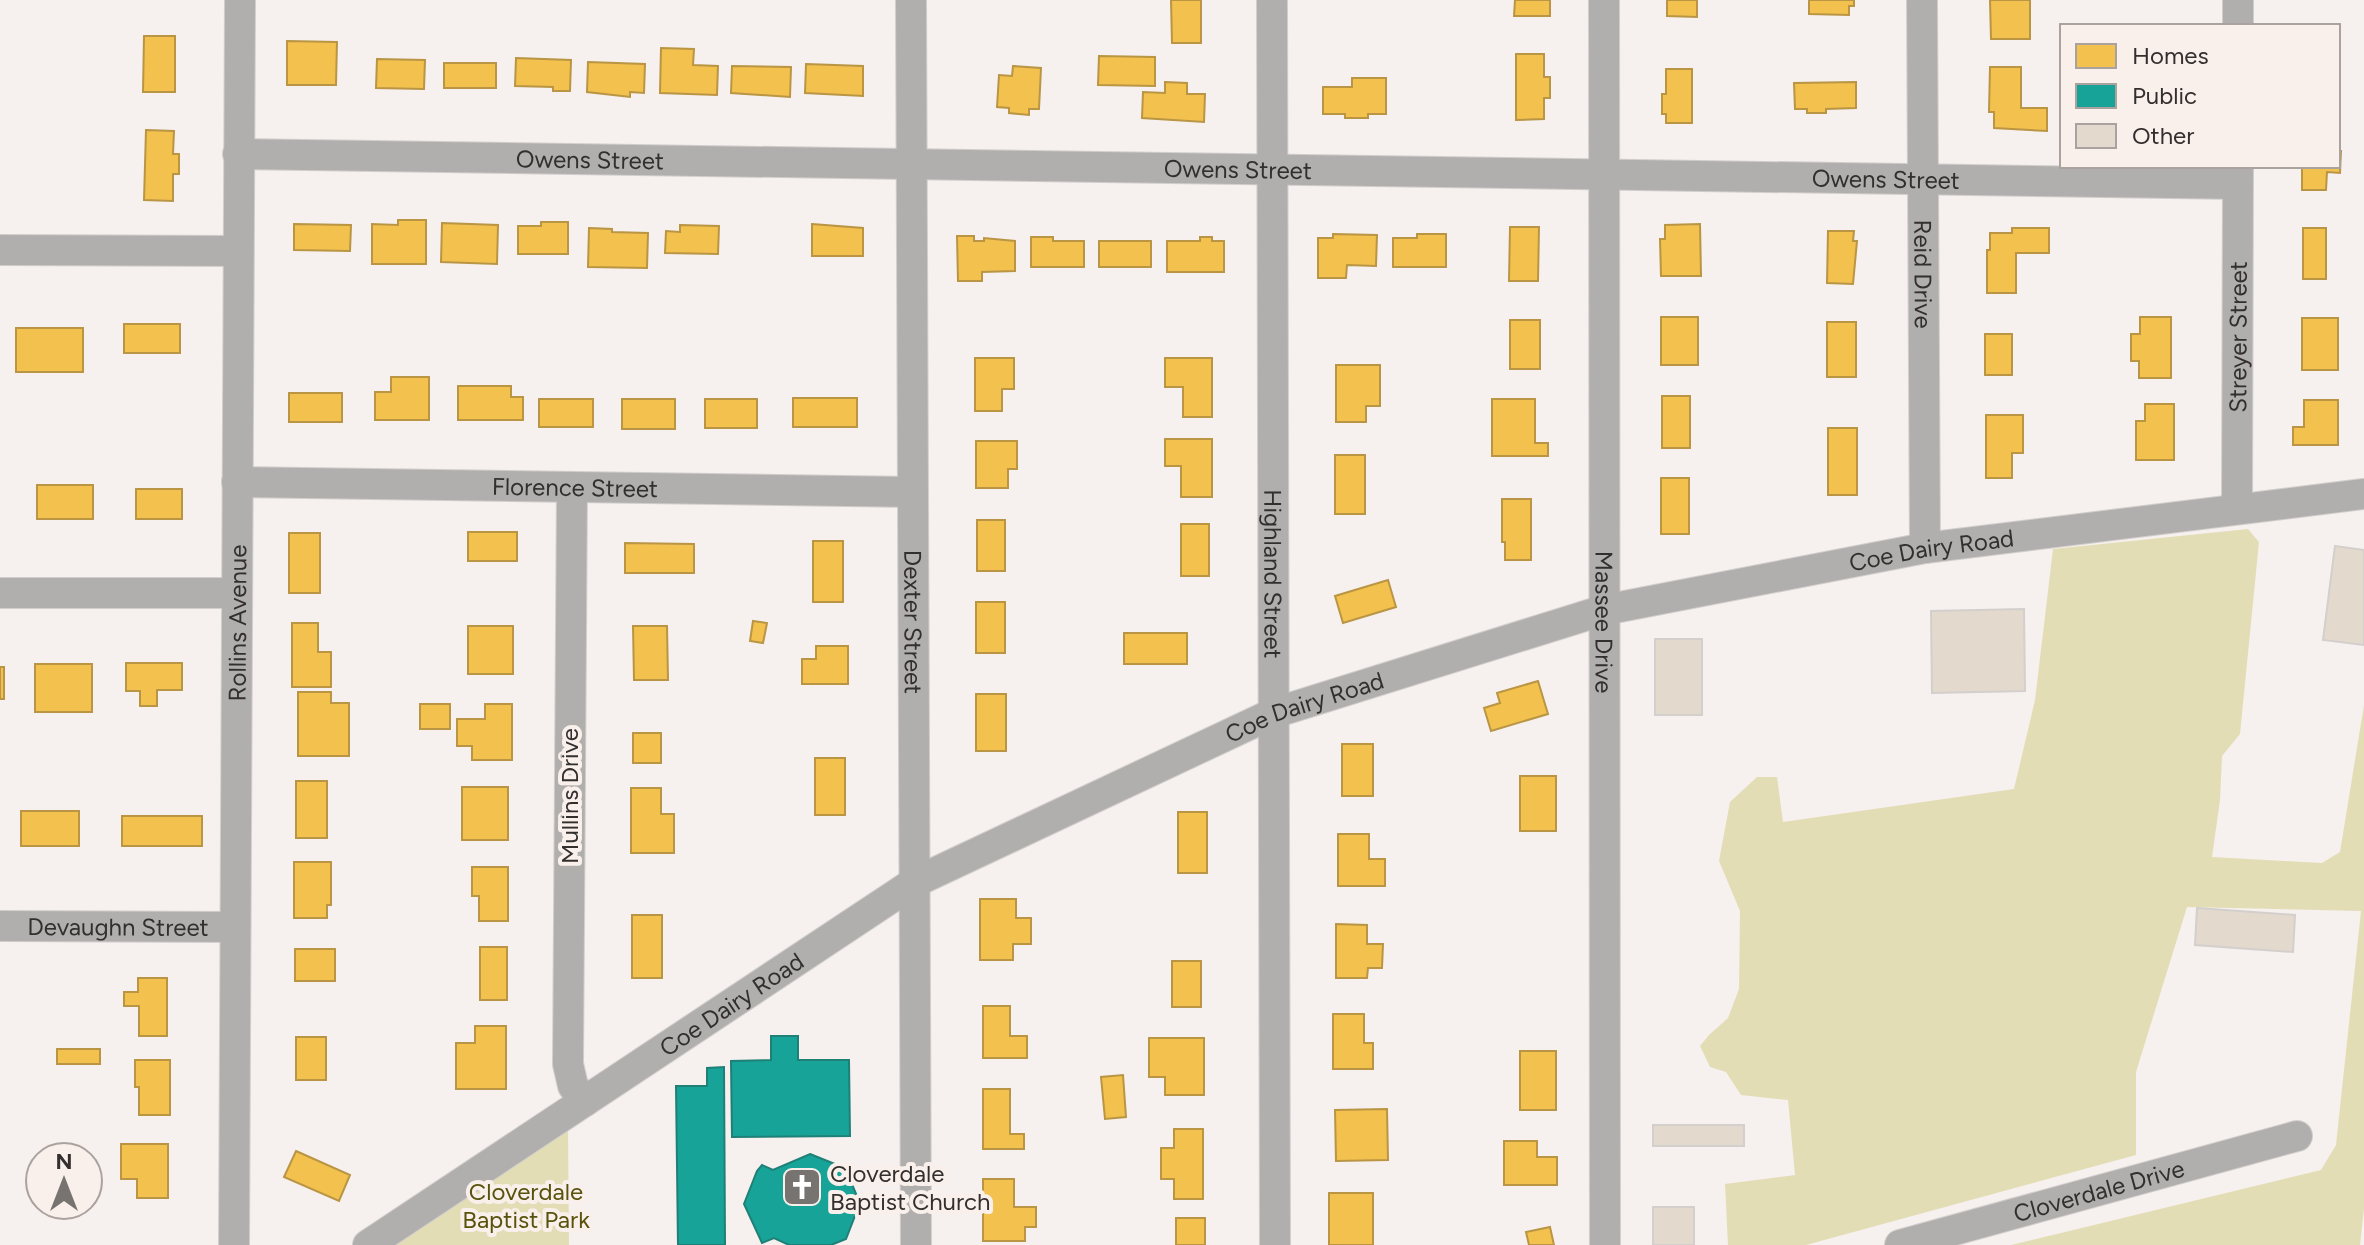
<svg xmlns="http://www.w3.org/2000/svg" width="2364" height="1245" font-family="Figtree,sans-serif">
	<rect width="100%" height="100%" fill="#f6f0ee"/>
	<path fill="#e3ddb6" d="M2248 529 2259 542 2240 734 2222 756 2220 800 2212 857 2322 863 2340 852 2364 705V1208L2360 1245H2011L2321 1170 2336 1145 2361 911 2187 907 2136 1072V1155L1806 1245H1728L1725 1184 1795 1175 1788 1100 1741 1095 1726 1072 1710 1067 1700 1046 1709 1035 1728 1018 1739 989 1740 911 1719 861 1730 802 1757 777H1777L1783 822 2014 789 2035 700 2053 549Z
		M568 1128 569 1245H392Z"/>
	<path fill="#f2c14e" stroke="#b99544" stroke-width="2" d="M1171 0H1201V43H1172Z
		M1515 0H1550V16H1514Z
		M1667 0H1697V17L1667 16Z
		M1809 0H1854V6H1849V15L1809 14Z
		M1990 0H2030V39H1991Z
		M144 36H175V92H143Z
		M287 41 337 42 336 85H287Z
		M661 48 694 49 693 65 718 66 717 95 660 93Z
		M1516 54H1544V77H1550V98H1544V119L1516 120Z
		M1099 56 1155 57V86L1098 85Z
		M516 58 571 60 570 91H553V87L515 86Z
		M377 59 425 60 424 89 376 88Z
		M588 62 645 64 644 93 630 92V97L587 92Z
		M444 63H496V88H444Z
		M806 64 863 66V96L805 93Z
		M732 66 791 67 790 97 731 93Z
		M1013 66 1041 68 1039 109H1029V115L1009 113V108L997 107 999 75 1012 76Z
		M1990 67H2021V108H2047V131L1994 128V112H1989Z
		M1666 69H1692V123H1666V114H1662V94H1666Z
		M1352 78H1386V114H1368V118H1345V114H1323V87H1352Z
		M1165 82 1187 83V94H1205L1204 122 1142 118 1143 92 1165 93Z
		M1856 82V108L1826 109V113H1807V109H1795L1794 83Z
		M146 130 174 131 173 154H179V174H173V201L144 200Z
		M2338 151H2341L2340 173 2327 172 2326 190H2302V166H2338Z
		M398 220H426V264H372V224L398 225Z
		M541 222H568V254H518V226H541Z
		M442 223 498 225 497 264 441 262Z
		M294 224 351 225 350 251 294 250Z
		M812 224 863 228V256H812Z
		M1700 224 1701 276H1661L1660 239H1665V225Z
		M680 225 719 226 718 254 665 253 666 231 680 232Z
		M1510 227H1539L1538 281H1509Z
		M589 228 612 229V232L648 233 647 268 588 267Z
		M2012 228H2049V253H2016V293H1987V250H1990V233H2012Z
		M2303 228H2326V279H2303Z
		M1828 231H1854L1853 241H1857L1853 284 1827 283Z
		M1333 234 1377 235 1376 266 1347 265 1346 278H1318V238H1333Z
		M1417 234H1446V267H1393V238H1417Z
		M957 236H974V241H984V238L1015 241V271L982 272V281H958Z
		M1031 237H1053V241H1084V267H1031Z
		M1200 237H1212V241H1224V272H1167V241H1200Z
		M1099 241H1151V267H1099Z
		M1661 317H1698V365H1661Z
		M2140 317H2171V378H2139V361H2131V334H2140Z
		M2302 318H2338V370H2302Z
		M1510 320H1540V369H1510Z
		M1827 322H1856V377H1827Z
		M124 324H180V353H124Z
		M16 328H83V372H16Z
		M1985 334H2012V375H1985Z
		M975 358H1014V389H1002V411H975Z
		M1165 358H1212V417H1183V387H1165Z
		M1336 365H1380V406H1366V422H1336Z
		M391 377H429V420H375V392H391Z
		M458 386H511V397H523V420H458Z
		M289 393H342V422H289Z
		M1662 396H1690V448H1662Z
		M793 398H857V427H793Z
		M539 399H593V427H539Z
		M622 399H675V429H622Z
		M705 399H757V428H705Z
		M1492 399H1535V443H1548V456H1492Z
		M2304 400H2338V445H2293V427H2304Z
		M2145 404H2174V460H2136V421H2145Z
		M1986 415H2023V453H2012V478H1986Z
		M1828 428H1857V495H1828Z
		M1165 439H1212V497H1181V466H1165Z
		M976 441H1017V469H1008V488H976Z
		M1335 455H1365V514H1335Z
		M1661 478H1689V534H1661Z
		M37 485H93V519H37Z
		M136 489H182V519H136Z
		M1502 499H1531V560H1505V542H1502Z
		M977 520H1005V571H977Z
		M1181 524H1209V576H1181Z
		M468 532H517V561H468Z
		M289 533H320V593H289Z
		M813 541H843V602H813Z
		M625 543 694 544V573H625Z
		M1388 580 1396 607 1343 623 1335 596Z
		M976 602H1005V653H976Z
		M753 621 767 623 763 643 750 641Z
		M292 623H318V652H331V687H292Z
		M468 626H513V674H468Z
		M633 626H667L668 680H634Z
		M1124 633H1187V664H1124Z
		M816 646H848V684H802V659H816Z
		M126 663H182V690H157V706H140V691H126Z
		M35 664H92V712H35Z
		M0 667H4V699H0Z
		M1538 681 1548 714 1491 731 1484 708 1500 703 1497 693Z
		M298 692H331V703H349V756H298Z
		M976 694H1006V751H976Z
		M420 704H450V729H420Z
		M485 704H512V760H472V746H457V719H485Z
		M633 733H661V763H633Z
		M1342 744H1373V796H1342Z
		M815 758H845V815H815Z
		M1520 776H1556V831H1520Z
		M296 781H327V838H296Z
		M462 787H508V840H462Z
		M631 788H661V814H674V853H631Z
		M21 811H79V846H21Z
		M1178 812H1207V873H1178Z
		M122 816H202V846H122Z
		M1338 834H1369V859H1385V886H1338Z
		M294 862H331V905H327V918H294Z
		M472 867H508V921H479V896H472Z
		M980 899H1016V918H1031V944H1013V960H980Z
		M632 915H662V978H632Z
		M1336 924 1367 925V944H1383L1382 968H1368L1367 978H1336Z
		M480 947H507V1000H480Z
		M295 949H335V981H295Z
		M1172 961H1201V1007H1172Z
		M138 978H167V1036H139V1006H124V992H138Z
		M983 1006H1010V1036H1027V1058H983Z
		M1333 1014H1364V1043H1373V1069H1333Z
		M475 1026H506V1089H456V1043H475Z
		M296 1037H326V1080H296Z
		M1149 1038H1204V1095H1165V1077H1149Z
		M57 1049H100V1064H57Z
		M1520 1051H1556V1110H1520Z
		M135 1060H170V1115H139V1087H135Z
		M1123 1075 1126 1117 1105 1119 1101 1077Z
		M983 1089H1010V1134H1024V1149H983Z
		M1387 1109 1388 1160 1336 1161 1335 1110Z
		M1174 1129H1203V1199H1174V1179H1161V1148H1174Z
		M1504 1141H1537V1157H1557V1185H1504Z
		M121 1144H168V1198H137V1179H121Z
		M296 1151 350 1175 339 1201 284 1177Z
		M983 1179H1014V1207H1036V1227H1025V1241H983Z
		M1329 1193H1373V1245H1329Z
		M1176 1218H1205V1245H1176Z
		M1550 1227 1554 1245H1529L1526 1232Z"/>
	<path fill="#17a398" stroke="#1f8078" stroke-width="2" d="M771 1036H798V1060H849L850 1136 732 1137 731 1061 771 1060Z
		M724 1067 725 1245H678L676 1086H707V1068Z
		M810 1154 845 1168 860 1203 846 1239 831 1245H789L774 1238 762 1243 744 1204 757 1171 762 1165 773 1170Z"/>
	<path fill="#e4d9cd" stroke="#d3cfcc" stroke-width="2" d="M2335 546 2364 550V645L2323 640Z
		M2024 609 2025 691 1932 693 1931 611Z
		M1655 639H1702V715H1655Z
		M2197 908 2295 915 2293 952 2195 945Z
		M1653 1125H1744V1146H1653Z
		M1653 1207H1694V1245H1653Z"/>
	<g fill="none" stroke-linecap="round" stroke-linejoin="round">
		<g stroke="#d2cecc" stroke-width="32">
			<g id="minor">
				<path id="s1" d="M911 0 916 1245"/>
				<path id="s2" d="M1272 0 1275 1245"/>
				<path id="s3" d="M1604 0 1605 1245"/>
				<path id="s4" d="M1922 0 1925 548"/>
				<path d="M2238 0V26"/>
				<path id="s5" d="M238 154 2238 184"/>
				<path d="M0 250 238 251"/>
				<path id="s6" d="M237 482 912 492"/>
				<path d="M572 487 568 1064 573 1086 585 1101"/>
				<path id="s7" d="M2237 509 2238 166"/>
				<path d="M0 593H237"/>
				<path id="s8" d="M0 926 235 927"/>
				<path id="s9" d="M234 1245 240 0"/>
				<path id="s10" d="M368 1245 915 882 1274 713 1604 610 1925 548 2364 494"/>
				<path id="s11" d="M1900 1245 2297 1136"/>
			</g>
		</g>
		<use href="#minor" stroke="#b1afae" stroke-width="30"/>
	</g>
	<defs>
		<g id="church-square" transform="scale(2)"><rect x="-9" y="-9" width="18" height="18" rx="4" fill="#777371" stroke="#f9efeb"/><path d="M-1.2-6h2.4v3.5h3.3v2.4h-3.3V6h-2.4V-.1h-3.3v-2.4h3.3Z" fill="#fff"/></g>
	</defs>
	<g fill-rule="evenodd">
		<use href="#church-square" x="802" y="1187"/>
	</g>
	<g text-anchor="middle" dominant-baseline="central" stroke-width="8" stroke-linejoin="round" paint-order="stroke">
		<g font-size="24" fill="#332f2e" stroke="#f9efeb">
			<text stroke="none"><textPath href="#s5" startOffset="352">Owens Street</textPath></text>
			<text stroke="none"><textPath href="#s5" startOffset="1000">Owens Street</textPath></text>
			<text stroke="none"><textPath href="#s5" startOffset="1648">Owens Street</textPath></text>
			<text stroke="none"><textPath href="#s4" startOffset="274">Reid Drive</textPath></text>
			<text stroke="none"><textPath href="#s7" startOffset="172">Streyer Street</textPath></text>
			<text stroke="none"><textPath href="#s6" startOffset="338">Florence Street</textPath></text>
			<text stroke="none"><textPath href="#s10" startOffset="1732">Coe Dairy Road</textPath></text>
			<text stroke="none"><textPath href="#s2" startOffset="574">Highland Street</textPath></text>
			<text stroke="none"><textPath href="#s9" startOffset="622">Rollins Avenue</textPath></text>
			<text stroke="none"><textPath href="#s1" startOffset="622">Dexter Street</textPath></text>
			<text stroke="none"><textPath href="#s3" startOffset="622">Massee Drive</textPath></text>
			<text stroke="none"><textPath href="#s10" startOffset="1084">Coe Dairy Road</textPath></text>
			<text transform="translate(569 796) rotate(-90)">Mullins Drive</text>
			<text stroke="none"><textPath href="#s8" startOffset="118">Devaughn Street</textPath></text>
			<text stroke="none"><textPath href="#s10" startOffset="436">Coe Dairy Road</textPath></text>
			<text stroke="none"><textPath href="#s11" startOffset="206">Cloverdale Drive</textPath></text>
		</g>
		<g font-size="24" fill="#332f2e" stroke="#f9efeb" text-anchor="start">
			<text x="830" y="1173">Cloverdale<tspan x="830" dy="28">Baptist Church</tspan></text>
		</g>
		<g font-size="24" fill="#58520b" stroke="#f9efeb">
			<text x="526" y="1191">Cloverdale<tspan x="526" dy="28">Baptist Park</tspan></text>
		</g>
	</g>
	<rect x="2060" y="24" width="280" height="144" fill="#f9efeb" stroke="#aaa29f" stroke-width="2"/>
	<rect x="2076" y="44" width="40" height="24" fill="#f2c14e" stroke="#aaa29f" stroke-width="2"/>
	<text x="2132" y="64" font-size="24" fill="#332f2e">Homes</text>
	<rect x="2076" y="84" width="40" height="24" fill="#17a398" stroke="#aaa29f" stroke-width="2"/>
	<text x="2132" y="104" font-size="24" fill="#332f2e">Public</text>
	<rect x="2076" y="124" width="40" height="24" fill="#e4d9cd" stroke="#aaa29f" stroke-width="2"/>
	<text x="2132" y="144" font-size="24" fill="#332f2e">Other</text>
	<g transform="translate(64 1181)"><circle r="38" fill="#f9efeb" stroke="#aaa29f" stroke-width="2"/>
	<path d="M0-6L14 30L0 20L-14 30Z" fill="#777371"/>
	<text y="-12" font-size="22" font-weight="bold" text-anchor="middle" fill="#332f2e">N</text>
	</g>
</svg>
